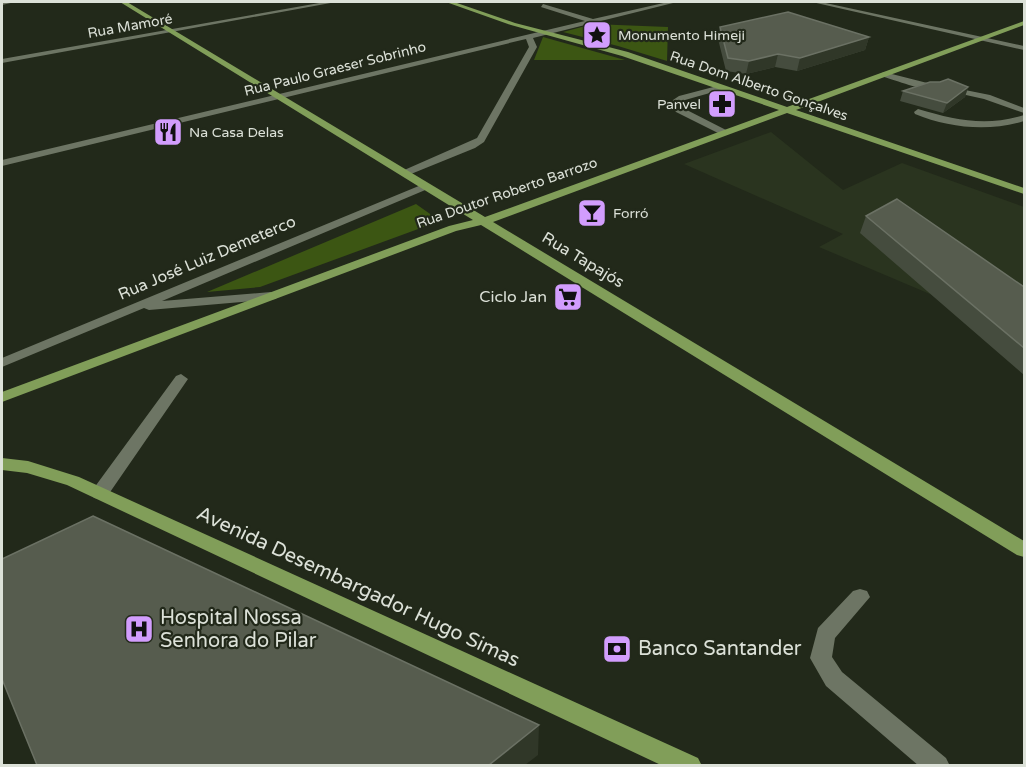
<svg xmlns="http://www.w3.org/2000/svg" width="1026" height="767" font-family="'Varela Round',sans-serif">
	<rect width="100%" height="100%" fill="#22291a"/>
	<path fill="#2a341f" d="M771 132 843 190 902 163 1024 207V374L937 297 819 247 843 234 684 164Z"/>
	<path fill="#3c5613" d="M593 24 668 27 667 61 618 46 563 32Z
		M543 37 625 60H534Z
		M416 204 440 221 260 287 207 292Z"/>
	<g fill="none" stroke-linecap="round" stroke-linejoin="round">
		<path fill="#6d7564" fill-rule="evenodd" d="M2 2H15L2 5Z
			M325 2H336L2 63V59Z
			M668 2H677L533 38 537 47 484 142 475 148 406 176 402 175V171L477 138 529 47 526 39 2 166V160L585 21 541 7 543 4 593 19Z
			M812 2H821L1024 46V50Z
			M884 72 943 87C930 95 896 80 881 76L880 74Z
			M721 85 725 87 724 89 685 100 679 106 728 131V135H722L676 112 671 106 673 100 679 96Z
			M960 89 990 95 1024 108V113L984 99 957 93V89Z
			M918 109C955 120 986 127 1024 115V121C989 132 949 128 915 114L914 112Z
			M426 183 431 186 430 188 162 301 271 292 277 296 276 299 149 310 144 308 2 367V358Z
			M181 374 188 379 106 498 100 499 94 498 91 493 94 488 176 376Z
			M860 589 867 591 870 597 835 638 832 657 842 672 946 758 950 766H919L826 686 810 658 818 628 853 591Z"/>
		<path fill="#819e59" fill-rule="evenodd" d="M120 2H127L485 217 779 110 622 56 511 25 446 2H454L515 23 628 52 787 107 1024 21V25L796 110 1024 188V194L787 113 493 222 1024 541V557L1017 555 481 225 456 231 2 402V392L449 226 473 220Z
			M2 458 28 461 79 477 698 758 702 766H663L67 485 27 473 2 470Z"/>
	</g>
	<path fill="#454c3e" d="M720 27 869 37 865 50 797 71 775 67 746 74 726 71 718 39Z
		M968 87 965 97 943 113 900 101 903 91Z
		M866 216 1024 287V375L860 233Z"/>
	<path fill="#303728" d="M869 37 865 50 797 71 800 58Z
		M778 54 775 67 746 74 749 61Z
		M968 87 965 97 943 113 947 103Z
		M539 725 538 755 525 765H489Z"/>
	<path fill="#565c4e" stroke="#6b7164" stroke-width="1.5" d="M788 12 869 37 800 58 778 54 749 61 728 58 720 27Z
		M948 79 968 87 947 103 903 91 930 82H940Z
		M897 199 1024 287V348L866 216Z
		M93 516 539 725 489 765H37L2 679V559Z"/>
	<defs>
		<g id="sight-square" transform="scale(1.5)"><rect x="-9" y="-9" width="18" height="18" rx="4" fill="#d29dfd" stroke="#22291a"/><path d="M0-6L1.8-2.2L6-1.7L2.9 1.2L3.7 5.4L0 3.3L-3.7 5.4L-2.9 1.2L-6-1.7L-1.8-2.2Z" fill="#111"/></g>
		<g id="pharmacy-square" transform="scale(1.5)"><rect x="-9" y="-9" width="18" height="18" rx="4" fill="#d29dfd" stroke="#22291a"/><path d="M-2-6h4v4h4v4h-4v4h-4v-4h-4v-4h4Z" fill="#111"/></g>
		<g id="restaurant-square" transform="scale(1.5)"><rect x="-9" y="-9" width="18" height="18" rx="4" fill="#d29dfd" stroke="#22291a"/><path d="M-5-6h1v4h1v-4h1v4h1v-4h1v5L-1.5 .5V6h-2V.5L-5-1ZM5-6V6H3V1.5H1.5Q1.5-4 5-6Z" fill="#111"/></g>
		<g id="bar-square" transform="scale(1.5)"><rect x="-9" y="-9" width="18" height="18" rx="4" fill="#d29dfd" stroke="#22291a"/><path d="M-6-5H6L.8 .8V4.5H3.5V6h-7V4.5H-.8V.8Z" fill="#111"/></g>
		<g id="supermarket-square" transform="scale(1.5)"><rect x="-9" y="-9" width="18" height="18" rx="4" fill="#d29dfd" stroke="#22291a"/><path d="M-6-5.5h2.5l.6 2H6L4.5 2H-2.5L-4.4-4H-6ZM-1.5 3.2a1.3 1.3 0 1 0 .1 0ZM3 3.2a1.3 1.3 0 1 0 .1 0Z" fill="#111"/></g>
		<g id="hospital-square" transform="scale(1.5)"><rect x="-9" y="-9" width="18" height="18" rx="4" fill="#d29dfd" stroke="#22291a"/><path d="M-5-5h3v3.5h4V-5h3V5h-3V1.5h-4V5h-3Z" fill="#111"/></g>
		<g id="bank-square" transform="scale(1.5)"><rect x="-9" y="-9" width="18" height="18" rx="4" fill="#d29dfd" stroke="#22291a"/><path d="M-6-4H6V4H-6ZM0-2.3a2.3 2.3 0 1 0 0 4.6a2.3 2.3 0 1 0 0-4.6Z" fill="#111"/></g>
	</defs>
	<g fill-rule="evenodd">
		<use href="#sight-square" x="597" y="35"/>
		<use href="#pharmacy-square" x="722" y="104"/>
		<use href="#restaurant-square" x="168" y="132"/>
		<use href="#bar-square" x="592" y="213"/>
		<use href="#supermarket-square" x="568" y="297"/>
		<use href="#hospital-square" x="139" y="629"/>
		<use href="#bank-square" x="617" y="649"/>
	</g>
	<g text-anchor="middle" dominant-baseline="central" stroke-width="4.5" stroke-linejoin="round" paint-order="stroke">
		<g font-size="14" fill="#dce1d8" stroke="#22291a">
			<text transform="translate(130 26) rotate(-10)">Rua Mamoré</text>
			<text transform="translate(335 69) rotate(-14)">Rua Paulo Graeser Sobrinho</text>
			<text transform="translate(759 86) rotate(19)">Rua Dom Alberto Gonçalves</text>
			<text transform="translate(507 193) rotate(-19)">Rua Doutor Roberto Barrozo</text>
		</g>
		<g font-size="14" fill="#dce1d8" stroke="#22291a" text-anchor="start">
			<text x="618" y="35">Monumento Himeji</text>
			<text x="701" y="104" text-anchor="end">Panvel</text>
			<text x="189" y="132">Na Casa Delas</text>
			<text x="613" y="213">Forró</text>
		</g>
		<g font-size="16" fill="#dce1d8" stroke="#22291a">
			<text transform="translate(207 258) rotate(-23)">Rua José Luiz Demeterco</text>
			<text transform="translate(583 260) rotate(31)">Rua Tapajós</text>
		</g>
		<g font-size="16" fill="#dce1d8" stroke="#22291a" text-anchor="end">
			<text x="547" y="297">Ciclo Jan</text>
		</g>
		<g font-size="20" fill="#dce1d8" stroke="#22291a">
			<text transform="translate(358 587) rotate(25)">Avenida Desembargador Hugo Simas</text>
		</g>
		<g font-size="20" fill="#dce1d8" stroke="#22291a" text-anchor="start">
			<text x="160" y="618">Hospital Nossa<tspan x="160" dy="23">Senhora do Pilar</tspan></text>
			<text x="638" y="649">Banco Santander</text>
		</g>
	</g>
	<rect width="1026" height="767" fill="none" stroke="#dce1d8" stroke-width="6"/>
</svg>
